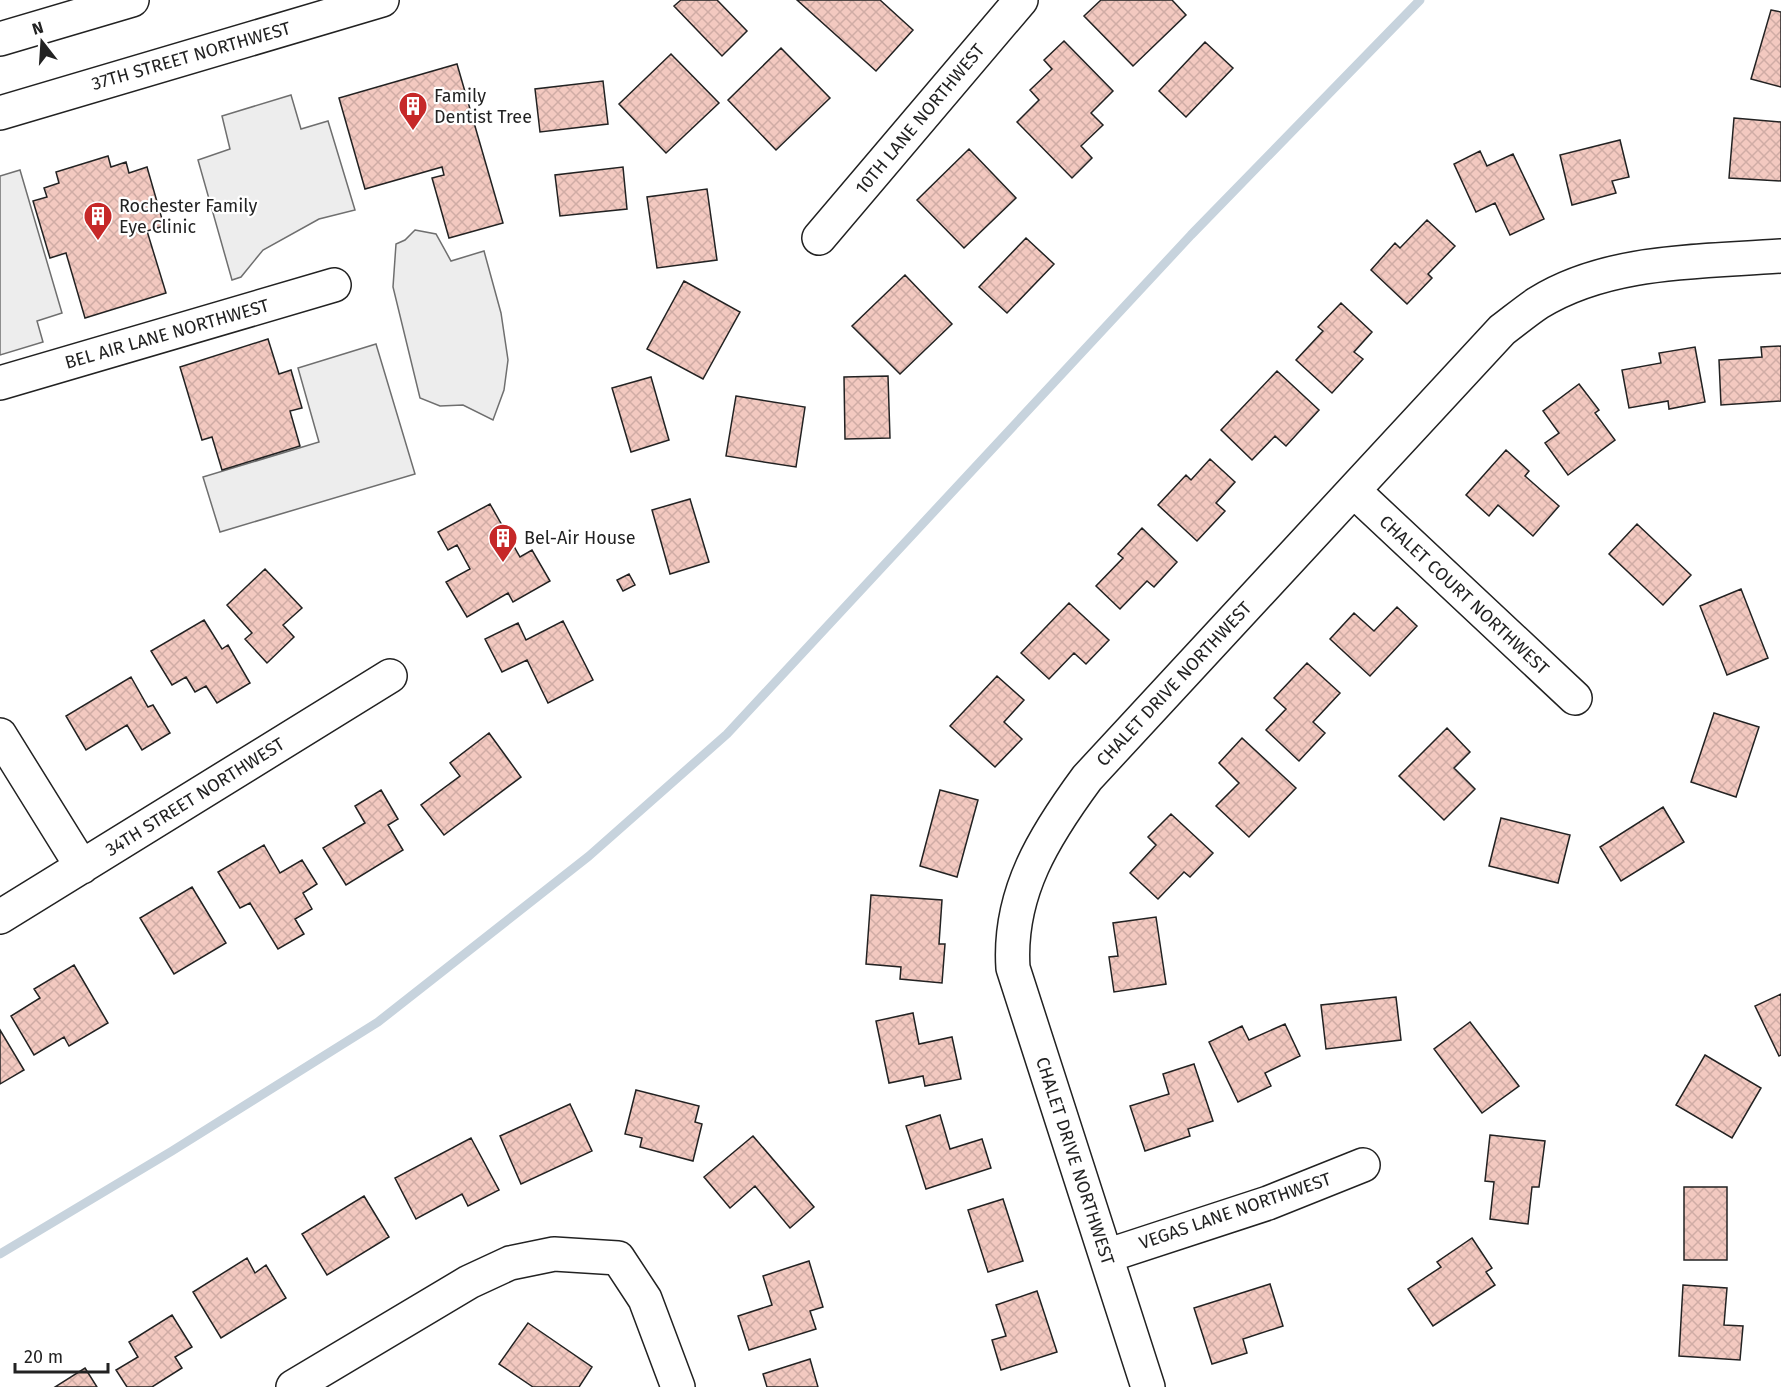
<svg xmlns="http://www.w3.org/2000/svg" width="1781" height="1387" font-family="'Fira Sans',sans-serif">
	<defs>
		<pattern id="building-cross-hatch" width="8" height="8" patternUnits="userSpaceOnUse" patternTransform="scale(1.5)"><rect width="8" height="8" fill="#f3c9c0"/><path d="M0 0l8 8M0 8l8-8" fill="none" stroke="#d0aca5"/></pattern>
	</defs>
	<rect width="100%" height="100%" fill="#fff"/>
	<path fill="#ededed" stroke="#6f6f6f" stroke-width="1.5" d="M291 95 301 129 328 121 355 210 319 219 263 250 241 277 232 280 198 160 230 149 222 116Z
		M20 170 62 313 37 321 43 342 0 355V176Z
		M415 230 436 234 451 261 484 251 501 313 508 360 504 390 493 420 463 405 440 406 420 398 393 287 396 244 405 240Z
		M376 344 415 474 220 532 203 477 319 442 298 368Z"/>
	<g fill="none" stroke-linecap="round" stroke-linejoin="round">
		<path stroke="#c7d3dd" stroke-width="9" d="M0 1254 172 1151 378 1022 589 856 727 734 1191 235 1420 0"/>
	</g>
	<path fill="url(#building-cross-hatch)" stroke="#222" stroke-width="1.5" d="M681 0H717L747 31 722 56 674 6Z
		M797 0H880L913 30 876 71Z
		M1101 0H1172L1186 15 1133 66 1084 16Z
		M1771 10 1781 12V87L1751 79Z
		M1064 41 1113 91 1091 113 1103 125 1081 146 1092 158 1072 178 1017 122 1039 100 1030 90 1052 69 1044 60Z
		M1205 42 1233 68 1186 117 1159 91Z
		M781 48 830 98 776 150 728 100Z
		M671 54 719 103 666 153 619 104Z
		M457 64 503 223 449 238 432 178 444 175 442 167 365 189 339 98Z
		M603 81 608 124 540 132 535 89Z
		M1734 118 1781 122V181L1729 178Z
		M1620 140 1629 177 1612 181 1616 193 1572 205 1560 155Z
		M969 149 1016 198 964 248 917 200Z
		M1480 151 1487 166 1513 154 1544 219 1510 235 1495 203 1476 212 1454 164Z
		M108 156 111 167 126 162 129 173 147 167 164 226 147 231 166 293 85 318 66 253 50 258 33 201 47 197 44 188 59 183 56 172Z
		M623 167 627 209 560 216 555 175Z
		M707 189 717 260 657 268 647 197Z
		M1427 220 1455 246 1428 274 1432 278 1407 304 1371 270 1395 243 1400 248Z
		M1026 238 1054 264 1007 313 979 287Z
		M905 275 952 324 900 374 852 326Z
		M684 281 740 312 703 379 647 349Z
		M1341 303 1372 332 1354 352 1363 359 1332 393 1296 360 1323 331 1318 327Z
		M268 339 279 374 291 370 302 408 290 411 300 446 222 470 212 437 202 440 180 367Z
		M1781 346V401L1721 405 1719 360 1762 357 1761 347Z
		M1695 347 1705 402 1669 409 1668 401 1629 408 1622 370 1661 363 1659 353Z
		M1277 371 1319 410 1286 446 1275 436 1252 460 1221 430Z
		M888 376 890 438 845 439 844 377Z
		M651 377 669 440 631 452 612 388Z
		M1579 384 1599 410 1595 413 1615 440 1568 475 1545 443 1559 433 1543 411Z
		M736 396 805 407 796 467 726 456Z
		M1506 450 1529 471 1525 476 1559 506 1533 536 1498 505 1489 516 1466 495Z
		M1210 459 1235 482 1216 503 1225 511 1197 541 1158 505 1186 475 1191 480Z
		M690 499 709 562 670 574 652 510Z
		M490 504 520 557 532 550 550 581 513 602 508 593 467 617 446 582 470 569 457 545 448 550 438 532Z
		M1637 524 1691 575 1663 605 1609 554Z
		M1142 528 1177 562 1154 587 1147 581 1120 609 1096 586 1123 558 1118 554Z
		M265 569 302 608 283 625 294 637 267 663 245 639 252 633 227 605Z
		M629 574 635 585 623 591 617 580Z
		M1741 589 1768 658 1727 675 1700 606Z
		M1069 603 1109 640 1086 664 1074 653 1049 679 1021 653Z
		M1397 607 1417 626 1370 676 1330 639 1354 613 1374 631Z
		M204 620 222 649 228 645 250 683 217 703 206 686 195 692 186 677 172 685 151 651Z
		M563 621 593 680 548 703 527 660 502 672 485 639 518 623 526 640Z
		M1307 663 1340 693 1313 722 1325 733 1299 761 1266 730 1286 709 1274 698Z
		M997 676 1024 700 1004 722 1022 739 995 767 950 726Z
		M131 677 148 707 153 705 170 733 142 750 127 725 86 750 66 716Z
		M1714 713 1759 727 1736 797 1691 782Z
		M1447 728 1470 752 1454 768 1475 789 1444 820 1399 776Z
		M489 733 521 777 444 835 421 805 460 776 450 763Z
		M1242 738 1296 788 1249 837 1216 806 1239 783 1219 763Z
		M381 790 398 819 388 825 403 850 346 885 323 848 365 823 355 806Z
		M940 790 978 800 957 877 920 866Z
		M1663 807 1684 842 1621 881 1600 847Z
		M1171 814 1213 853 1190 877 1184 872 1158 899 1130 873 1156 845 1148 837Z
		M1501 818 1570 835 1558 883 1489 866Z
		M264 845 280 873 302 860 317 884 303 893 312 909 295 919 304 934 278 949 250 903 240 908 218 872Z
		M192 887 226 943 174 974 140 918Z
		M871 895 942 900 939 944H945L942 983 900 979 901 967 866 964Z
		M1156 917 1166 984 1114 992 1109 957 1118 956 1113 923Z
		M74 965 108 1023 69 1046 64 1037 34 1055 11 1016 40 998 34 989Z
		M1781 994V1055L1779 1056 1755 1006Z
		M1396 997 1401 1040 1326 1049 1321 1005Z
		M913 1013 919 1044 952 1037 961 1079 925 1086 923 1076 889 1083 876 1021Z
		M1470 1022 1519 1086 1482 1113 1434 1049Z
		M1285 1024 1300 1056 1265 1073 1271 1086 1238 1102 1209 1042 1242 1026 1249 1040Z
		M0 1030 24 1070 0 1084Z
		M1705 1055 1761 1088 1732 1138 1676 1105Z
		M1194 1064 1213 1121 1188 1129 1190 1136 1145 1151 1130 1106 1169 1094 1163 1074Z
		M636 1090 699 1106 695 1122 702 1124 693 1161 640 1147 642 1138 625 1134Z
		M570 1104 592 1151 521 1184 500 1136Z
		M940 1115 950 1149 982 1139 991 1168 926 1189 906 1126Z
		M1490 1135 1545 1141 1539 1187H1532L1528 1224 1490 1219 1494 1182 1485 1181Z
		M753 1136 814 1207 790 1228 755 1186 730 1208 704 1177Z
		M471 1138 499 1190 468 1206 462 1194 416 1219 395 1178Z
		M1684 1187H1727V1260H1684Z
		M364 1196 389 1237 327 1275 302 1234Z
		M1003 1199 1023 1261 988 1272 968 1210Z
		M1472 1238 1492 1268 1486 1272 1495 1285 1433 1326 1408 1289 1441 1267 1437 1262Z
		M247 1258 255 1273 266 1265 286 1298 221 1338 193 1292Z
		M809 1261 823 1307 810 1311 816 1329 749 1350 738 1316 772 1305 763 1276Z
		M1270 1284 1283 1326 1243 1339 1247 1353 1212 1364 1194 1308Z
		M1683 1285 1727 1288 1724 1325 1743 1326 1740 1360 1679 1356Z
		M1037 1291 1057 1352 1001 1370 992 1340 1006 1336 996 1305Z
		M172 1315 192 1347 175 1357 182 1368 152 1387H127L116 1370 138 1357 129 1342Z
		M528 1323 592 1367 579 1387H533L499 1364Z
		M810 1359 818 1387H767L763 1374Z
		M85 1368 97 1387H55Z"/>
	<g fill="none" stroke-linecap="round" stroke-linejoin="round">
		<g stroke="#222" stroke-width="36">
			<path id="minor" d="M819 238 1021 0
				M0 383 334 285
				M1354 491 1575 698
				M0 735 82 867
				M0 917 390 676
				M1106 1256 1268 1203 1363 1165
				M293 1387 469 1282 510 1263 554 1254 618 1258 645 1299 678 1387
				M1148 1387 1013 968C1008 893 1045 835 1087 778L1502 330C1514 321 1526 311 1538 303 1609 259 1701 262 1781 256"/>
		</g>
		<g stroke="#222" stroke-width="36">
			<path id="major" d="M0 39 132 0
				M0 113 382 0"/>
		</g>
		<use href="#minor" stroke="#fff" stroke-width="33"/>
		<use href="#major" stroke="#fff" stroke-width="33"/>
	</g>
	<defs>
		<g id="building-pin" transform="scale(1.5)"><path d="M0 17L-7.5 6A9.5 9.5 0 1 1 7.5 6Z" fill="#c62828" stroke="#fff"/><path d="M-4-6H4V6H1V3H-1V6H-4ZM-2.5-4.3h1.7v1.8h-1.7ZM.8-4.3h1.7v1.8H.8ZM-2.5-1h1.7V.8h-1.7ZM.8-1h1.7V.8H.8Z" fill="#fff"/></g>
	</defs>
	<g fill-rule="evenodd">
		<use href="#building-pin" x="413" y="106"/>
		<use href="#building-pin" x="98" y="216"/>
		<use href="#building-pin" x="503" y="538"/>
	</g>
	<g text-anchor="middle" dominant-baseline="central" stroke-width="4.5" stroke-linejoin="round" paint-order="stroke">
		<g font-size="18" fill="#222" stroke="#fff">
			<text transform="translate(191 56) rotate(-16)">37TH STREET NORTHWEST</text>
			<text transform="translate(920 119) rotate(-50)">10TH LANE NORTHWEST</text>
			<text transform="translate(167 334) rotate(-16)">BEL AIR LANE NORTHWEST</text>
			<text transform="translate(1464 595) rotate(43)">CHALET COURT NORTHWEST</text>
			<text transform="translate(1174 684) rotate(-47)">CHALET DRIVE NORTHWEST</text>
			<text transform="translate(195 797) rotate(-32)">34TH STREET NORTHWEST</text>
			<text transform="translate(1075 1161) rotate(72)">CHALET DRIVE NORTHWEST</text>
			<text transform="translate(1235 1211) rotate(-19)">VEGAS LANE NORTHWEST</text>
		</g>
		<g font-size="18" fill="#222" stroke="#fff" text-anchor="start">
			<text x="434" y="96">Family<tspan x="434" dy="21">Dentist Tree</tspan></text>
			<text x="119" y="206">Rochester Family<tspan x="119" dy="21">Eye Clinic</tspan></text>
			<text x="524" y="538">Bel-Air House</text>
		</g>
	</g>
	<g transform="translate(42 42) rotate(343)" stroke="#ffffff" stroke-width="4.5" paint-order="stroke">
	<path d="M0-4.5L10 22L0 15L-10 22Z" fill="#222222"/>
	<text y="-9" font-size="16" font-weight="bold" text-anchor="middle" fill="#222222">N</text>
	</g>
	<path d="M15 1363v9h93v-9" fill="none" stroke="#222222" stroke-width="3"/>
	<text x="24" y="1363" font-size="18" fill="#222222" stroke="#ffffff" stroke-width="4.5" paint-order="stroke">20 m</text>
</svg>
